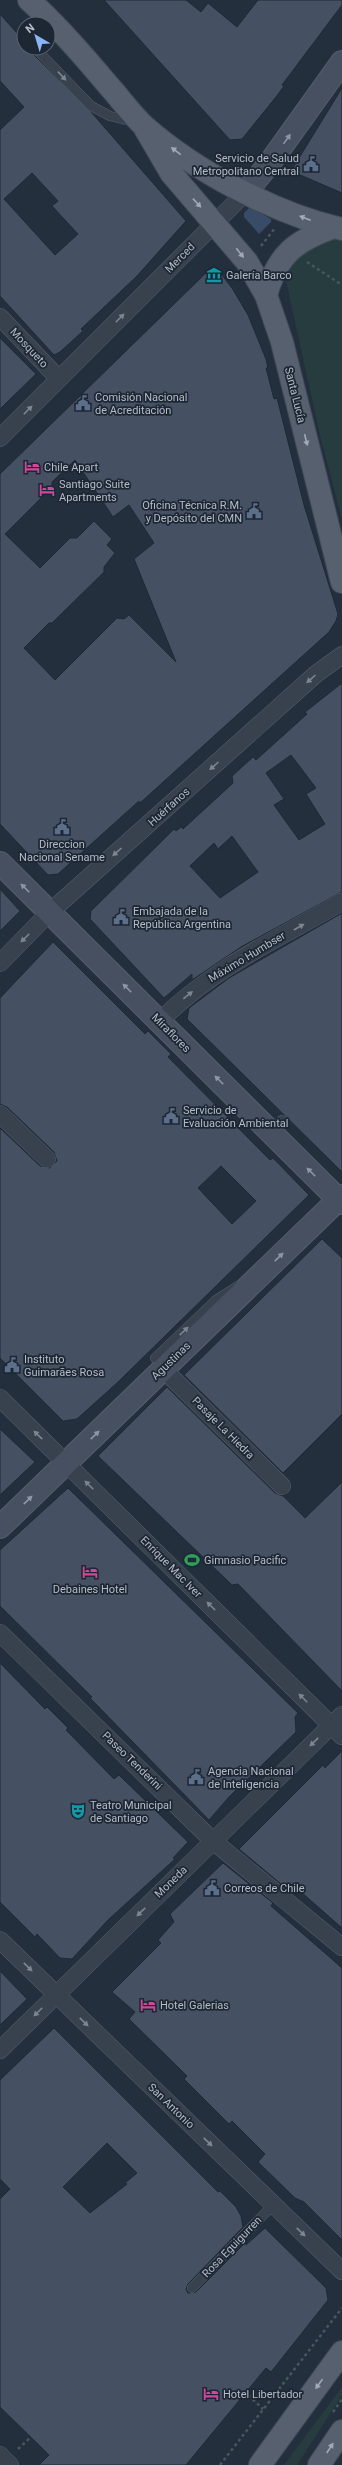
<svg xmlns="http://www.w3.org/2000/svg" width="342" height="2465" font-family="Roboto,sans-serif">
	<rect width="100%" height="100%" fill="#242f3e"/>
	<path fill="#263c3f" d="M325 237 342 240V519L321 440 285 276 292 252Z
		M342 2387V2395L297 2465H284Z"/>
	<path fill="#394c67" d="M250 207 271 219V222L259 234 244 217V213Z"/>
	<path fill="#455162" stroke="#1f2835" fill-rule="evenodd" d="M104 0H186L201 12 208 3 237 27 258 0H342V5L282 85 284 86 276 97 242 139 230 140Z
		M0 14 24 41V48H29L31 52 92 113 186 221 137 276 81 329 83 331 60 352 54 355 0 296V130L24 107 0 81ZM32 173 58 201 52 206 78 234 55 255 4 199Z
		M342 88V193L291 171Z
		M214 265 232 288 248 315 266 359 268 368H266L274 399 277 398 304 505 338 614 336 621 329 632 140 803 139 801 58 874 48 875 0 824V474ZM75 460 113 517 129 505 154 543 134 559 176 662 129 615 124 619 117 618 55 680 24 648 49 623H52L104 572V567L115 553 107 545 112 539 94 521 77 538H70L40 568 5 534 52 487V482Z
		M0 338 36 374 0 409Z
		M342 683V892L241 947 192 980V974L164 998 90 919 91 911 174 829 176 831 181 827 183 829 233 783 232 776 253 757 256 760 307 714 305 712ZM291 755 316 788 306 794 325 824 299 840 274 805 284 799 266 773ZM232 836 258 872 220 898 190 866 214 843 218 849Z
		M0 889 20 911 0 931Z
		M342 913V1172L187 1019 189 1008 229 978Z
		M53 942 145 1034 148 1031 171 1054 168 1057 270 1160 273 1158 309 1195 118 1382 77 1419 63 1421 0 1358V1128L40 1166 50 1168 57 1161 54 1152 7 1107 0 1104V998ZM221 1166 256 1201 232 1224 198 1188Z
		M322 1239 342 1258V1414L283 1473 184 1375Z
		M167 1387 275 1493 283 1496 305 1518 342 1482V1691L238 1584 232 1585 98 1456Z
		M0 1429 35 1462 0 1495Z
		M68 1488 298 1713 295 1717 296 1732 229 1797 209 1820 90 1698 92 1697 0 1606V1550Z
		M0 1663 45 1709 47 1707 68 1728 66 1730 114 1779 119 1775 188 1842 173 1858 175 1859 108 1920 72 1959 60 1958 37 1934 35 1937 0 1902Z
		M342 1751V1928L292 1884 287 1889 239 1849 323 1765 325 1768Z
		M223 1863 273 1903 271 1906 342 1968V2240L304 2202 295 2198 258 2162 265 2154 232 2121 229 2124 184 2079 187 2076 129 2019 135 2012 112 1992 161 1943 158 1940 174 1922 170 1914Z
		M0 1971 27 1999 0 2025Z
		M54 2028 218 2192 220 2191 236 2207 241 2216 243 2227 188 2284 186 2289 188 2293 196 2292 246 2242V2245L265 2228 326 2288 328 2300 271 2372 266 2368 186 2465H39L49 2455 0 2407V2199L10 2189 0 2179V2080ZM107 2143 137 2173 125 2183 127 2184 90 2213 63 2187Z"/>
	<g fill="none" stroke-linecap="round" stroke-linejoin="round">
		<g stroke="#565f6c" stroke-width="10">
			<path id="lane" d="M35 48 91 106 110 116 134 122
				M270 1131 282 1120
				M155 1358 216 1300 238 1286
				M192 2288 273 2205"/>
		</g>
		<g stroke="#565f6c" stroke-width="18">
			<path id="street" d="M0 317 59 379
				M0 438 246 192
				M0 963 50 912 316 674 342 655
				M160 1021C211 969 279 938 342 902
				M0 1114 47 1159
				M163 1369 282 1486
				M0 1398 342 1736
				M0 1633 213 1841 342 1947
				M0 1940 342 2271
				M0 2050 342 1715
				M0 2455 10 2465"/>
		</g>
		<g stroke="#565f6c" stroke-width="24">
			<path id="secondary" d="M246 192 269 164 342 62
				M0 863 342 1203
				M0 1527 342 1196"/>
		</g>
		<g stroke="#414a57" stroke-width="24">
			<path id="primary" d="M29 0C58 26 83 55 108 85 120 98 131 114 144 126 195 171 275 214 342 229
				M143 125 171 173 247 262 266 295 282 342 342 582
				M266 295C278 254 295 241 334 227
				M260 2465 342 2352
				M319 2465 342 2431"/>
		</g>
		<path stroke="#44595c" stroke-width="2.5" stroke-dasharray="3 3" stroke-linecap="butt" d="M261 246 275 228
			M307 262 342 285
			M244 2391 263 2409
			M333 2412 342 2399
			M18 2449 31 2437
			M220 2465 342 2308"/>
		<use href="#lane" stroke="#38414e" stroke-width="9"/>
		<use href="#street" stroke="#38414e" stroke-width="17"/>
		<use href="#secondary" stroke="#465061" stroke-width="22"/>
		<use href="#primary" stroke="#56606e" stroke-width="22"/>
	</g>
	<defs><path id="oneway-solid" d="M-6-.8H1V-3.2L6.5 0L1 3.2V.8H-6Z"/></defs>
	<g fill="#7c8592">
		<use href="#oneway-solid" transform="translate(62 76) rotate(47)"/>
		<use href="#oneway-solid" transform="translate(120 318) rotate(-45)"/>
		<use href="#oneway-solid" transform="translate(28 410) rotate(-45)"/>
		<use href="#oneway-solid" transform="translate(311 679) rotate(138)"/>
		<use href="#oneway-solid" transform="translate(214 766) rotate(138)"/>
		<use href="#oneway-solid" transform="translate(117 852) rotate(138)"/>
		<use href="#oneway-solid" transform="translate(299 927) rotate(-30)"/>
		<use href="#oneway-solid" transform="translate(25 938) rotate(135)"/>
		<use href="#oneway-solid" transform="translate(188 995) rotate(-39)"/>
		<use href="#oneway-solid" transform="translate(184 1331) rotate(-44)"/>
		<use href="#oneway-solid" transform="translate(38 1435) rotate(-136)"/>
		<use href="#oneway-solid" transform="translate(89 1485) rotate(-135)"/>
		<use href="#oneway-solid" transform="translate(211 1606) rotate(-135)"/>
		<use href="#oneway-solid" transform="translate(303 1698) rotate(-135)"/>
		<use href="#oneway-solid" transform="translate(314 1742) rotate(136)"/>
		<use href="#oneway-solid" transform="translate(141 1912) rotate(136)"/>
		<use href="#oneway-solid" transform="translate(28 1967) rotate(44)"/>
		<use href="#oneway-solid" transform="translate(38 2012) rotate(135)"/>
		<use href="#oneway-solid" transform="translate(84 2022) rotate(44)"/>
		<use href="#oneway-solid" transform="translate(208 2142) rotate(44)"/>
		<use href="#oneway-solid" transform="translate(301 2232) rotate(44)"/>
	</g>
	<g fill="#8e96a5">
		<use href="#oneway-solid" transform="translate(287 139) rotate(-54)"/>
		<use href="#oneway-solid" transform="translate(25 888) rotate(-135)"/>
		<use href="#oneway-solid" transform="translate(127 988) rotate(-135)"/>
		<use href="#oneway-solid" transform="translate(219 1080) rotate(-135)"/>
		<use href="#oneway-solid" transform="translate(311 1172) rotate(-135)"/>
		<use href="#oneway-solid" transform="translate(279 1257) rotate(-44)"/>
		<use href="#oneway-solid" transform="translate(95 1435) rotate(-44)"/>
		<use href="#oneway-solid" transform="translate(28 1500) rotate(-44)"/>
	</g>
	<g fill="#a1aab7">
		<use href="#oneway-solid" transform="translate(176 151) rotate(-143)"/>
		<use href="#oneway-solid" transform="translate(197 203) rotate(47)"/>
		<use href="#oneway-solid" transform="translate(305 218) rotate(-159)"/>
		<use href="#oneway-solid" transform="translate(240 253) rotate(52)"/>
		<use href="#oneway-solid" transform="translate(306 440) rotate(76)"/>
		<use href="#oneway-solid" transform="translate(319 2384) rotate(126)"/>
		<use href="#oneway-solid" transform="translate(330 2448) rotate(-57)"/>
	</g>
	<defs>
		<g id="civic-bare" transform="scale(1.2)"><path d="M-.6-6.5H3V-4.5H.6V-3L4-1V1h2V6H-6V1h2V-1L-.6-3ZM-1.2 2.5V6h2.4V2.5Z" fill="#5c6f8a" stroke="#1d2633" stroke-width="2.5" paint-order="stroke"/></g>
		<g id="museum-bare" transform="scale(1.2)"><path d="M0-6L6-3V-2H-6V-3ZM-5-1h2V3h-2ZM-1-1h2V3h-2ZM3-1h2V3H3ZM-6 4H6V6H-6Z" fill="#0f9aa8" stroke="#1d2633" stroke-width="2.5" paint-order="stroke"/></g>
		<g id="hotel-bare" transform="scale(1.2)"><path d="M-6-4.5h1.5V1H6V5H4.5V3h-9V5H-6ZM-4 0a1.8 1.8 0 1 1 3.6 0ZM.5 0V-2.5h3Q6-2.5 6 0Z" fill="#d1479c" stroke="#1d2633" stroke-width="2.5" paint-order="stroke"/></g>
		<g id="stadium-bare" transform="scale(1.2)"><path d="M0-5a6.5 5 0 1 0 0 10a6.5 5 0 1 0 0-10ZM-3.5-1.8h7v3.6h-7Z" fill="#2e9e5b" stroke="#1d2633" stroke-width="2.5" paint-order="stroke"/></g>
		<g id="theatre-bare" transform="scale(1.2)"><path d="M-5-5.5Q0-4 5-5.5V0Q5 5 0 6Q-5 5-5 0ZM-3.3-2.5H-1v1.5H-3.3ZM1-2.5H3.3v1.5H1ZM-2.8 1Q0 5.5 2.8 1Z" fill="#0f9aa8" stroke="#1d2633" stroke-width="2.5" paint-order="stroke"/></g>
	</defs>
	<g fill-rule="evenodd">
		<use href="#civic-bare" x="311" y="164"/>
		<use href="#museum-bare" x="214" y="275"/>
		<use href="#civic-bare" x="83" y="403"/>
		<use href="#hotel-bare" x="32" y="467"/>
		<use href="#hotel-bare" x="47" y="490"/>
		<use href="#civic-bare" x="254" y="511"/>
		<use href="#civic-bare" x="62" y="827"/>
		<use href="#civic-bare" x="121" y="917"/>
		<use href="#civic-bare" x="171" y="1116"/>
		<use href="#civic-bare" x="12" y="1365"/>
		<use href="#stadium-bare" x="192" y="1560"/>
		<use href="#hotel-bare" x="90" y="1572"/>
		<use href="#civic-bare" x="196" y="1777"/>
		<use href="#theatre-bare" x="78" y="1811"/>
		<use href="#civic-bare" x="212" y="1888"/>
		<use href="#hotel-bare" x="148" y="2005"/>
		<use href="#hotel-bare" x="211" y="2394"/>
	</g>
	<g text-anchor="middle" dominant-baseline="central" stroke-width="3.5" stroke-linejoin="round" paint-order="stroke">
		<g font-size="11" fill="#b4bcc9" stroke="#1d2633" text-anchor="start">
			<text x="299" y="158" text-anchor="end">Servicio de Salud<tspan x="299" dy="13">Metropolitano Central</tspan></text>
			<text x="226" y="275">Galería Barco</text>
			<text x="95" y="397">Comisión Nacional<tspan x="95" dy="13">de Acreditación</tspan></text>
			<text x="44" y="467">Chile Apart</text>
			<text x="59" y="484">Santiago Suite<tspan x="59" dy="13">Apartments</tspan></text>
			<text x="242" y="505" text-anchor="end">Oficina Técnica R.M.<tspan x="242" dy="13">y Depósito del CMN</tspan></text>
			<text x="62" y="844" text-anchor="middle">Direccion<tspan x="62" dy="13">Nacional Sename</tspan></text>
			<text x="133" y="911">Embajada de la<tspan x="133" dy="13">República Argentina</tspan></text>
			<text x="183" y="1110">Servicio de<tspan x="183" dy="13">Evaluación Ambiental</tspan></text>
			<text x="24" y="1359">Instituto<tspan x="24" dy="13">Guimarães Rosa</tspan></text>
			<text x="204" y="1560">Gimnasio Pacific</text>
			<text x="90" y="1589" text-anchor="middle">Debaines Hotel</text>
			<text x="208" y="1771">Agencia Nacional<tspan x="208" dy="13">de Inteligencia</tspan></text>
			<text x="90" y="1805">Teatro Municipal<tspan x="90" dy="13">de Santiago</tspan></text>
			<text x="224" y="1888">Correos de Chile</text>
			<text x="160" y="2005">Hotel Galerias</text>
			<text x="223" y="2394">Hotel Libertador</text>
		</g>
		<g font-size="11" fill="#b4bcc9" stroke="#1d2633">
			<text transform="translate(180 258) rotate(-45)">Merced</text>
			<text transform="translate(29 348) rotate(47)">Mosqueto</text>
			<text transform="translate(295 395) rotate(76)">Santa Lucía</text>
			<text transform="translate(169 807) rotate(-42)">Huérfanos</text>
			<text transform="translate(247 957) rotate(-31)">Máximo Humbser</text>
			<text transform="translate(171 1033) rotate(45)">Miraflores</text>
			<text transform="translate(171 1361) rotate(-44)">Agustinas</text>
			<text transform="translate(223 1428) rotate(45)">Pasaje La Hiedra</text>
			<text transform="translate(171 1567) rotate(45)">Enrique Mac Iver</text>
			<text transform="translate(132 1761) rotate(44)">Paseo Tenderini</text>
			<text transform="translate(171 1882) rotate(-44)">Moneda</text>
			<text transform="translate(171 2106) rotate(44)">San Antonio</text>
			<text transform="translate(232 2247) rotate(-46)">Rosa Eguigurren</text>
		</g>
	</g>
	<g transform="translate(36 36) rotate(322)"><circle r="19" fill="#1d2633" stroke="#59626f"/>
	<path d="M0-3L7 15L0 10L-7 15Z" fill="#8ab4f8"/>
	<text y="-6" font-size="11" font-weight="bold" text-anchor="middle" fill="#b4bcc9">N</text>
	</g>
</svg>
